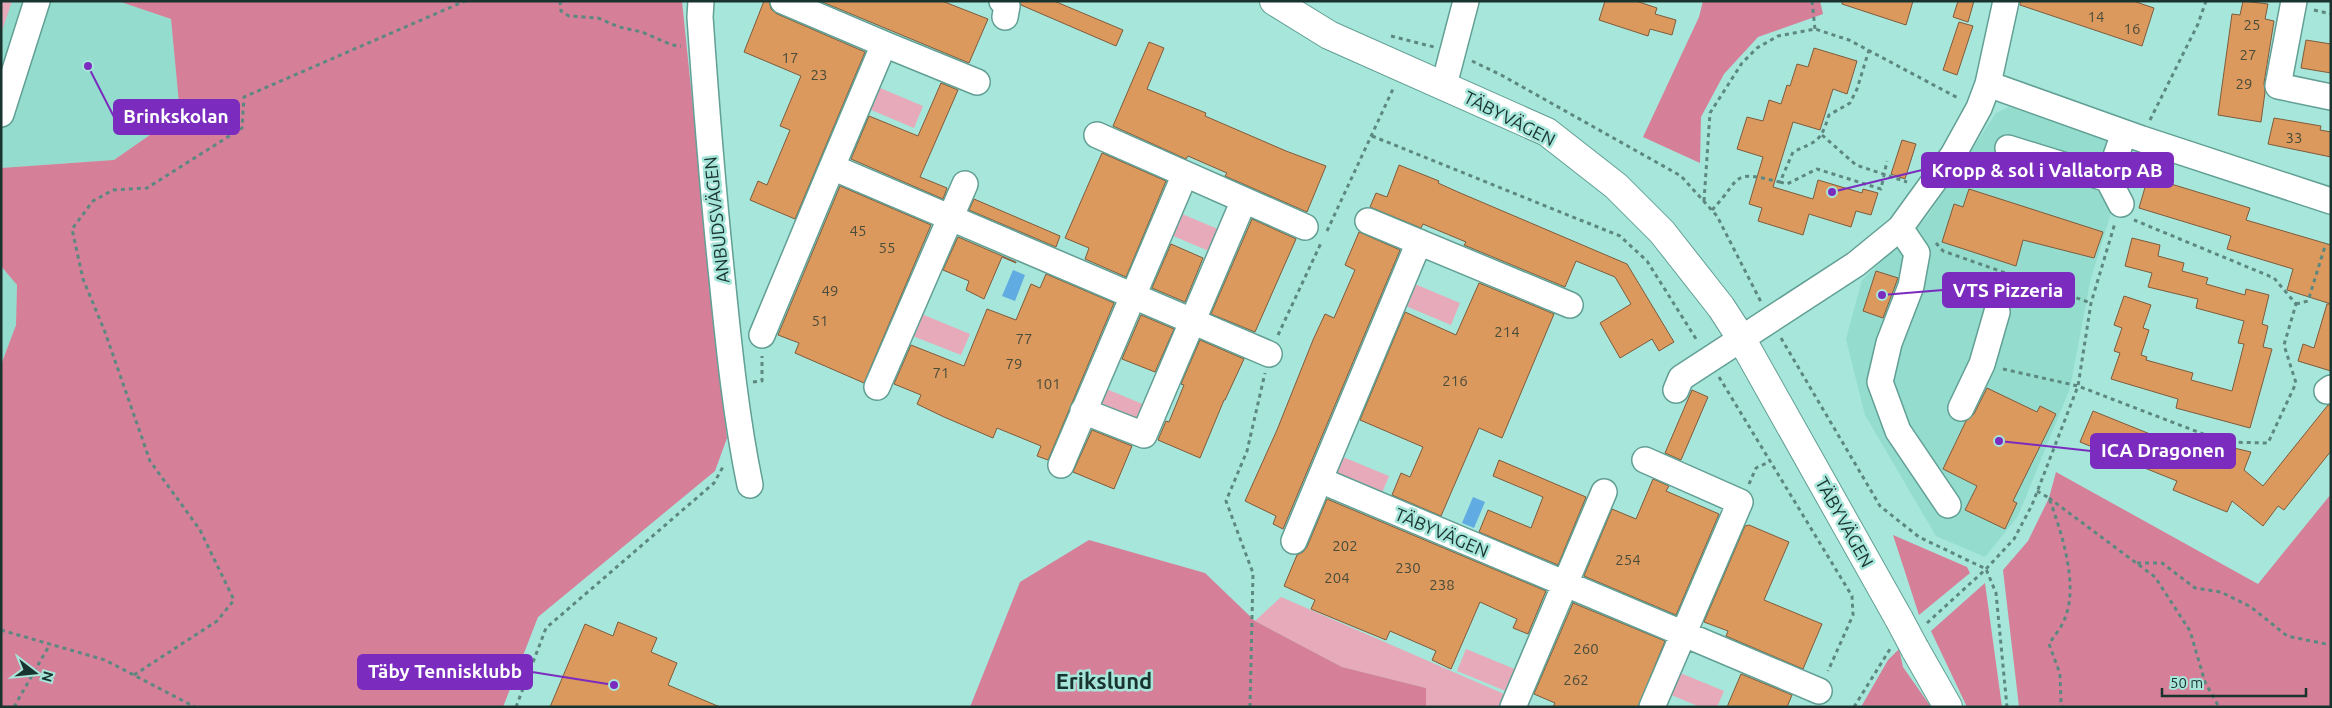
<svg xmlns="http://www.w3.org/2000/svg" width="2332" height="708" font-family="Ubuntu,sans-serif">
	<rect width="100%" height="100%" fill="#a7e6da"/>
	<path fill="#93dcce" d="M1 1H118L171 19 180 114 114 160 1 168Z
		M2009 107 2132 144 2090 282 2070 388 2018 516 1985 557 1936 536 1865 415 1846 339 1862 280 1927 217 1996 113Z
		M1 266 17 285 16 325 1 365Z"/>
	<path fill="#e7aaba" d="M1 1H12L1 34Z
		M873 85 923 106 914 128 864 107Z
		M1175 211 1225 232 1216 254 1166 233Z
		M1410 282 1460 303 1451 325 1401 304Z
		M919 313 970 334 961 355 910 335Z
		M1099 386 1150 407 1141 429 1091 408Z
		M1338 455 1389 476 1380 498 1329 477Z
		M1281 597 1534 707H1426V688L1342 667 1255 621Z
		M1466 649 1517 670 1508 692 1457 671Z
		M1673 670 1724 691 1717 707H1700L1664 692Z"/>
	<path fill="#d57f98" d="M118 1H682L727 438 715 471 538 617 503 707H1V365L16 325 17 285 1 266V168L114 160 180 114 171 19Z
		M1703 1H1820L1823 14 1758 37 1724 74 1701 117 1700 163 1643 137 1699 17Z
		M2056 472 2258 584 2331 494V707H2019L2003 570 2028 541 2049 498Z
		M1893 535 1967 567 1970 573 1919 615Z
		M1089 540 1205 573 1255 621 1342 667 1426 688V707H970L1020 582Z
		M1985 583 2002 707H1967L1931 631Z
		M1899 649 1903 667 1931 707H1861L1888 660Z"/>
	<path fill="#60abe1" d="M1013 270 1025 275 1015 301 1002 296Z
		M1473 497 1485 502 1474 528 1462 523Z"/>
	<path fill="#db995e" stroke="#7f5b3b" d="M764 1H769L771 9 777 14 865 52 795 219 750 200 758 181 767 185 790 130 780 126 801 76 744 52Z
		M820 1H942L988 19 969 63Z
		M1020 1H1054L1123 30 1116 46 1021 5Z
		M1605 1H1636L1657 8 1655 14 1676 20 1672 35 1650 29 1648 36 1599 20Z
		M1842 1H1913L1906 25 1842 4Z
		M1958 1H1974L1968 22 1953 17Z
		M2020 1H2133L2154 8 2142 46 2020 5Z
		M2243 1 2268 4 2265 19 2274 21 2264 83 2265 92 2261 122 2218 115 2232 14 2240 15Z
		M1959 22 1973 26 1957 75 1943 70Z
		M2306 40 2331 44V73L2301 68Z
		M1149 42 1164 48 1147 89 1206 113 1205 116 1286 151 1326 166 1307 212 1225 176 1227 173 1188 156 1186 159 1113 126Z
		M1814 48 1857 61 1847 94 1833 89 1820 130 1793 122 1773 187 1813 199 1818 180 1862 193 1863 189 1878 193 1871 215 1856 211 1851 227 1809 214 1803 235 1758 221 1762 208 1749 204 1763 157 1737 149 1747 117 1763 121 1769 100 1781 104 1787 85 1790 86 1797 64 1808 67Z
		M941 83 958 90 920 177 947 188 943 199 851 159 869 116 918 136Z
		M2274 118 2321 126 2320 130 2331 132V157L2268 144Z
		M1902 140 1916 144 1905 179 1891 174Z
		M1102 153 1166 181 1126 277 1085 259 1089 248 1065 238Z
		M1399 165 1439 181 1438 183 1458 192 1627 264 1674 342 1659 351 1652 339 1620 358 1600 323 1631 304 1615 277 1576 261 1565 287 1464 245 1466 242 1423 224 1421 228 1370 207 1376 193 1387 197Z
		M2148 177 2250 208 2246 220 2331 245V304L2287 290 2293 269 2227 249 2231 236 2139 208Z
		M840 186 931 225 864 383 795 353 799 343 778 335Z
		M1969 189 2103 232 2094 258 2023 240 2016 266 1942 242 1954 204 1963 207Z
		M974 199 1060 236 1056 247 969 210Z
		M1252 219 1296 239 1255 332 1211 314Z
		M1359 232 1400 250 1283 529 1273 524 1276 516 1245 501 1277 430 1313 340 1325 314 1334 318 1355 270 1345 265Z
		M958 237 1016 262V263L1002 257 984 299 966 290 969 281 943 270Z
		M2132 238 2160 245 2158 256 2184 263 2182 271 2208 278 2206 284 2245 295 2246 289 2269 295 2262 324 2268 326 2263 347 2272 349 2250 428 2176 408 2178 399 2111 379 2120 353 2114 351 2122 328 2114 325 2124 296 2151 305 2143 328 2149 330 2141 355 2147 357 2146 360 2193 373 2191 380 2232 391 2244 344 2238 343 2244 321 2196 308 2198 299 2148 287 2152 273 2125 266Z
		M1171 244 1203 258 1185 302 1152 288Z
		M1876 271 1898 278 1883 318 1863 311Z
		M1046 274 1114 303 1048 460 1037 456 1041 446 997 428 993 438 944 417 917 404 921 395 894 384 911 345 964 366 987 309 1016 320 1031 284 1040 288Z
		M1479 283 1554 314 1502 438 1479 428 1441 516 1392 495 1401 473 1410 477 1423 447 1360 420 1405 312 1456 335Z
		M2327 304H2331V371L2298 361 2303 344 2314 348Z
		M1141 315 1174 329 1155 372 1122 359Z
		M1200 340 1244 359 1225 400H1224L1200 458 1158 440 1166 421 1169 422 1184 385 1181 384Z
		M1987 388 2037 412 2040 406 2056 414 2013 501 2017 503 2005 529 1965 510 1977 486 1943 469 1966 421 1974 414Z
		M1692 390 1708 397 1681 460 1665 453Z
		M2328 405H2331V451L2284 510 2278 506 2263 526 2232 501 2227 512 2173 490 2177 481 2080 442 2093 411 2227 465 2234 448 2251 452 2244 470 2263 486Z
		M1092 430 1132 446 1114 489 1073 472Z
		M1499 460 1586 497 1558 565 1479 532 1488 510 1531 528 1543 497 1493 476Z
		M1653 479 1669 486 1666 491 1719 514 1676 615 1584 576 1612 509 1636 519Z
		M1327 499 1546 591 1528 634 1513 628 1517 619 1480 602 1451 669 1432 660 1436 651 1390 631 1386 640 1311 609 1315 600 1284 586 1297 555 1303 552 1307 547Z
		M1749 525 1789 542 1764 600 1822 624 1803 669 1726 636 1728 631 1704 622 1745 526Z
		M1573 603 1665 641 1638 707H1553L1555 703 1534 694Z
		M618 622 657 638 651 652 677 663 668 685 720 707H550L585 624 613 636Z
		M1741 674 1792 695 1787 707H1727Z"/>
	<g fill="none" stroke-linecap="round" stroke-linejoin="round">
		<g stroke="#629f94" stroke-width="28">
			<path id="minor" d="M701 1 700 17C706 104 713 191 722 278 729 348 736 417 750 485
				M783 1 884 44 832 167
				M1002 1 1007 6 1005 17
				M2294 1 2278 86 2331 97
				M884 44 977 82
				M1988 84 2142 139 2331 201
				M1444 85 1466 1
				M1 114 37 1
				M1097 135 1305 227
				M2008 148 2108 179 2124 133
				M2108 179 2121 204
				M1368 221 1570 305
				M1900 228 1917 253 1911 286 1889 343 1880 382 1898 431 1948 505
				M762 335 832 167 1269 354
				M877 387 965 184
				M1676 390 1681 378 1856 264 1900 228 1953 155 1979 108 1988 84 2006 1
				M2327 391 2331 388
				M1961 408 1982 364 1997 312
				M1083 411 1144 435 1244 200
				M1645 460 1740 502 1652 707
				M1061 465 1185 174
				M1320 480 1819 691
				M1294 541 1419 242
				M1513 707 1604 492"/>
		</g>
		<g stroke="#629f94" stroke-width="30">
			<path id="major" d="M1274 1 1329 35 1547 132 1616 186 1662 232 1721 307 1741 338 1899 619
				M1915 649 1948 707"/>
		</g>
		<path stroke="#5c8880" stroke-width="3" stroke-dasharray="4 4" stroke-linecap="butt" d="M560 1 561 11 569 16 598 18 619 27 642 32 672 45 681 46
			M1812 1 1815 29
			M2314 10 2331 14
			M1391 36 1434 47
			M1472 61 1503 76 1681 176 1717 216 1761 302
			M2150 120 2198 24 2206 1
			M1822 135 1856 165 1907 182
			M1372 136 1620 236 1647 261 1698 342
			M1780 182 1787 184 1817 169 1881 189 1887 161
			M1704 201 1710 113 1742 63 1757 48 1778 36 1815 29 1849 40 1960 99
			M1712 210C1744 176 1729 170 1780 182L1793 152C1818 140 1820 143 1829 115L1850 103 1857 89 1869 50
			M1327 231 1393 89
			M1936 243 1943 251 2091 303
			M2012 298 2030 281
			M2296 304 2308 301 2326 243
			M1278 335 1321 243
			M1781 338 1880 506 1919 537 1986 569 1996 593 2007 707
			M2003 369 2078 386 2224 442 2268 443 2296 383 2284 345 2296 304 2274 278 2134 220
			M1719 377 1852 596 1853 615 1828 671
			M753 382 762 381V356
			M1749 484 1756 468 1769 462
			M2037 491 2049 498C2061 531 2079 584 2065 618 2062 627 2054 636 2049 644L2060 674 2061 702 2063 707
			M2049 498 2155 577 2190 631 2205 682 2219 707
			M2137 563H2162L2195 588 2221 592 2251 607 2287 636 2331 645
			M1927 623 1986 569 2014 539 2032 505 2078 386 2091 303 2115 223
			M1 630 105 660 195 707
			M134 675 217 621 234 600 200 530 150 461 105 332 83 279 72 229 93 201 113 190 147 188 242 128 244 97 465 1
			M14 707 50 644
			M516 707 546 628 714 483 724 465
			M1250 707 1253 573 1226 501 1247 451 1265 373
			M1854 707 1890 649"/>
		<use href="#minor" stroke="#fff" stroke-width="25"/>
		<use href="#major" stroke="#fff" stroke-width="28"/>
		<g stroke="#629f94" stroke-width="30" stroke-linecap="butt">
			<path id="major-bridge" d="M1899 619 1915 649"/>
		</g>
		<use href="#major-bridge" stroke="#fff" stroke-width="28"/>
	</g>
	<g text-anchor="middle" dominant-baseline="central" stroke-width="5" stroke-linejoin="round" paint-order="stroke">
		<g font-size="15" fill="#4a4c3a">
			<text x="2096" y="16">14</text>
			<text x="2252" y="24">25</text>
			<text x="2132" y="28">16</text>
			<text x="2248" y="54">27</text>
			<text x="790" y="57">17</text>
			<text x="819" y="74">23</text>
			<text x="2244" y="83">29</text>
			<text x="2294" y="137">33</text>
			<text x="858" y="230">45</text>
			<text x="887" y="247">55</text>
			<text x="830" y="290">49</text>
			<text x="820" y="320">51</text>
			<text x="1507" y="331">214</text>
			<text x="1024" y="338">77</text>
			<text x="1014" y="363">79</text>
			<text x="941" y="372">71</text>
			<text x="1455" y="380">216</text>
			<text x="1048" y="383">101</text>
			<text x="1345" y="545">202</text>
			<text x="1628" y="559">254</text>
			<text x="1408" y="567">230</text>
			<text x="1337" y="577">204</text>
			<text x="1442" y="584">238</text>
			<text x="1586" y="648">260</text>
			<text x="1576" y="679">262</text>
		</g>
		<g font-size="18" fill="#19332e" stroke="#a7e6da">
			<text transform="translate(1510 118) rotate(27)">TÄBYVÄGEN</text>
			<text transform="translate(716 220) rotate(-96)">ANBUDSVÄGEN</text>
			<text transform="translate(1845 522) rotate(61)">TÄBYVÄGEN</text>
			<text transform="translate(1442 532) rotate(23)">TÄBYVÄGEN</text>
		</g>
		<g font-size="22" font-weight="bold" fill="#19332e" stroke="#a7e6da">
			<text x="1104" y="680">Erikslund</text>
		</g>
	</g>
	<path fill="none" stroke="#7b2cbf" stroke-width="2" d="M88 66L114 117M1832 192L1922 170M1882 295L1943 290M1999 441L2091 451M614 685L532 672"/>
	<g fill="#7b2cbf" stroke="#a7e6da" stroke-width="2">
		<circle cx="88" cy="66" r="5"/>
		<circle cx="1832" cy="192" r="5"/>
		<circle cx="1882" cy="295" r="5"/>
		<circle cx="1999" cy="441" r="5"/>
		<circle cx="614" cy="685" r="5"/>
	</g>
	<g fill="#7b2cbf" stroke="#7b2cbf" stroke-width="2">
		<rect x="114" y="100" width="125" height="34" rx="5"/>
		<rect x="1922" y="153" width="251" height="34" rx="5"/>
		<rect x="1943" y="273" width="131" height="34" rx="5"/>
		<rect x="2091" y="434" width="144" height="34" rx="5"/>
		<rect x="358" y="655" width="174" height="34" rx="5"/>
	</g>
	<g font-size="19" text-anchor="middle" font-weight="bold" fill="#fff">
		<text x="176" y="123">Brinkskolan</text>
		<text x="2047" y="177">Kropp &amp; sol i Vallatorp AB</text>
		<text x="2008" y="297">VTS Pizzeria</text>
		<text x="2163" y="457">ICA Dragonen</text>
		<text x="445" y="678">Täby Tennisklubb</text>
	</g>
	<rect width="2332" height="708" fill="none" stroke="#19332e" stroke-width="5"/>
	<g transform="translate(35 673) rotate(106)" stroke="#a7e6da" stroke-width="4" paint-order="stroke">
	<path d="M0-4L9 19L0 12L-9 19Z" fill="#19332e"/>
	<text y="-8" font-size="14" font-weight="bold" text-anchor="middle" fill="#19332e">N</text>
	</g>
	<path d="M2162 688v8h144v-8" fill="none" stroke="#19332e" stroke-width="2.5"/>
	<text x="2170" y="688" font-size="15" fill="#19332e" stroke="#a7e6da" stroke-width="4" paint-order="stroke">50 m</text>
</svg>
